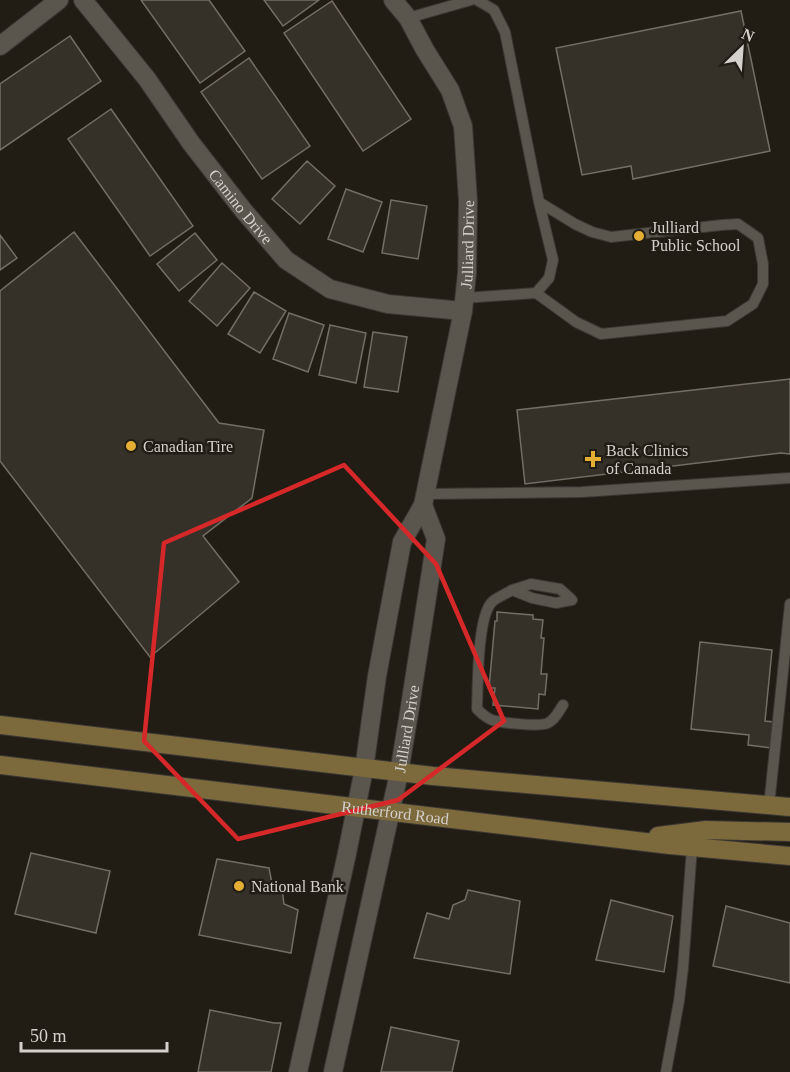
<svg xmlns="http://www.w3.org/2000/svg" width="790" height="1072" font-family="Georgia,serif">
	<rect width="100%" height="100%" fill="#211d15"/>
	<path fill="#353129" stroke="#736e65" stroke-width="1.5" d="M141 0H209L245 51 200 83Z
		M264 0H319L283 26Z
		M332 1 411 119 363 151 284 33Z
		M741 11 770 151 633 179 631 166 582 175 556 48Z
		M70 36 101 81 0 150V84Z
		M249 58 310 146 262 179 201 92Z
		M111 109 193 226 150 256 68 139Z
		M307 161 335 186 300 224 272 199Z
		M346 189 382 202 363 252 328 239Z
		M391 200 427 206 418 259 382 253Z
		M74 232 219 423 264 430 252 498 203 536 239 582 150 657 0 461V291Z
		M195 233 217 260 179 291 157 264Z
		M0 235 17 258 0 270Z
		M222 263 250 288 217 326 189 301Z
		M254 292 286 311 260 353 228 334Z
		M289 313 324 325 308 372 273 359Z
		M330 325 366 333 356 383 319 375Z
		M373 332 407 337 398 392 364 387Z
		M790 379V454L781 453 525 484 517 410Z
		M497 612 533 615V619L543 620 541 638H544L541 674H547L545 695 539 694 538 709 493 705 495 688H489L495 621H497Z
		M700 642 772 650 765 721 774 722 771 748 748 745 749 735 691 729Z
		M31 853 110 871 96 933 15 914Z
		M217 859 269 868 272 884 282 889 284 904 298 910 291 953 199 935Z
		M468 890 520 901 510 974 414 958 427 913 449 919 453 905 465 900Z
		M611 900 673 916 664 972 596 960Z
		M726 906 790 923V983L713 966Z
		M210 1010 274 1023H281L271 1072H198Z
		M391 1027 459 1041 452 1072H381Z"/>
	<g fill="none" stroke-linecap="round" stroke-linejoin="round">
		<g stroke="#3b3733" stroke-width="12">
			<path id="lane" d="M408 18 471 0
				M536 293 576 322 601 334 727 321 753 304 763 284V264L758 238 738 224 722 225 611 237 592 232 575 224 539 202
				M464 298 536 293 549 278 553 260 539 202 505 32 494 10 477 0
				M425 494 582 492 790 478
				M512 590 531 584 560 589 572 600
				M563 705C559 711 555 720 548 723 541 727 502 723 492 720 486 718 482 714 477 709 478 686 477 617 492 602 497 597 506 594 512 590L532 598 556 603 572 600
				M769 806 790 604
				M666 1072 679 1001 683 968 692 847"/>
		</g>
		<g stroke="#3b3733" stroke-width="20">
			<g id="street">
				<path id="s1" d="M83 0 147 79 191 143 243 210 286 260 330 289 388 304 463 311"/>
				<path d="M0 46 59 0"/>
				<path id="s2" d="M298 1072 346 858 364 769 377 676 402 542 423 505 463 311 467 273 468 201 463 126 450 90 425 50 408 18 393 0"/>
				<path id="s3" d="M333 1072 399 773 409 713 436 539 423 505"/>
			</g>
		</g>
		<g stroke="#3b3733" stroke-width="20">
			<g id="secondary">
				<path d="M0 725 433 776 790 807"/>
				<path id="s4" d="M0 765 670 845 790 856"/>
				<path d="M658 836 706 830 790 832"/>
			</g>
		</g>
		<use href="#lane" stroke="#5a564d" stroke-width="10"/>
		<use href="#street" stroke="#5a564d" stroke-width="18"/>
		<use href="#secondary" stroke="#7c6a3c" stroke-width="18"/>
	</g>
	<path fill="none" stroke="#d62828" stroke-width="4.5" stroke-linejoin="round" d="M344 465 436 564 504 721 398 800 238 839 144 741 164 543Z"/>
	<g fill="#e4ae35" stroke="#211d15" stroke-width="2">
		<circle cx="639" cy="236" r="6"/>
		<circle cx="131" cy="446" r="6"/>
		<path d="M590 450h6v6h6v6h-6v6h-6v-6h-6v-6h6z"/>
		<circle cx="239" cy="886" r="6"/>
	</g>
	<g text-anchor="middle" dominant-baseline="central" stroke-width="5" stroke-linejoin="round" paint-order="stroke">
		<g font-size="16" fill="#d4d1cc" stroke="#211d15">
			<text stroke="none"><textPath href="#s1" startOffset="260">Camino Drive</textPath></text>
			<text stroke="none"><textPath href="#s2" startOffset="848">Julliard Drive</textPath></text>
			<text stroke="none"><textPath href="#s3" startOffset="351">Julliard Drive</textPath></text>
			<text stroke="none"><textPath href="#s4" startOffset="398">Rutherford Road</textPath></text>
		</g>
		<g font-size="16" fill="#d4d1cc" stroke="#211d15" text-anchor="start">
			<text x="651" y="227">Julliard<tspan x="651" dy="18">Public School</tspan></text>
			<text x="143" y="446">Canadian Tire</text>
			<text x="606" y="450">Back Clinics<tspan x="606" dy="18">of Canada</tspan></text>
			<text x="251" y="886">National Bank</text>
		</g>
	</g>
	<g transform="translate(742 48) rotate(25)" stroke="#211d15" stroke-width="4.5" paint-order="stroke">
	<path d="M0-4.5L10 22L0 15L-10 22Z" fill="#d4d1cc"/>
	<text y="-9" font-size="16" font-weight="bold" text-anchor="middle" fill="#d4d1cc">N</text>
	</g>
	<path d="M21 1042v9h146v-9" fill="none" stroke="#d4d1cc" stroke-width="3"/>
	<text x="30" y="1042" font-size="18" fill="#d4d1cc" stroke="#211d15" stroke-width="4.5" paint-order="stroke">50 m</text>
</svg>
